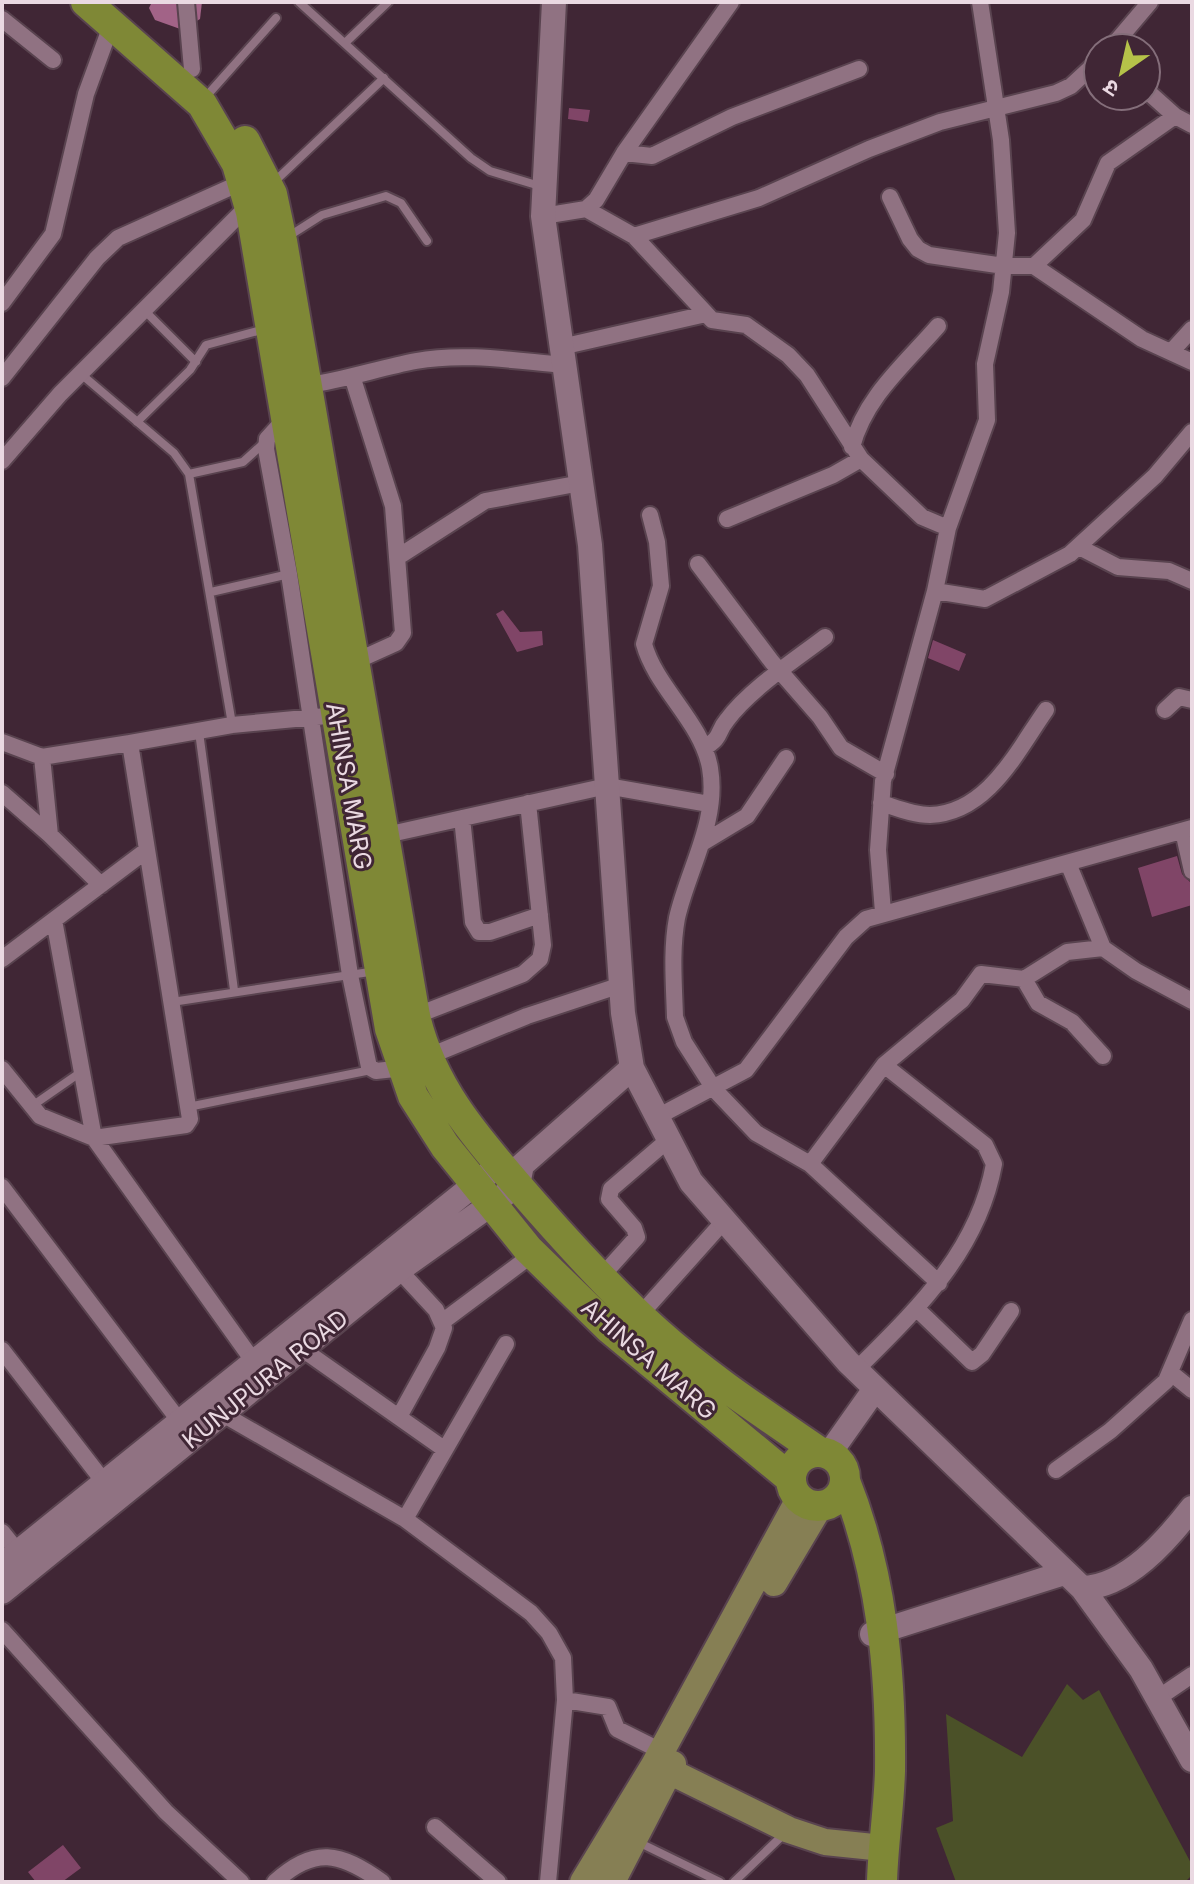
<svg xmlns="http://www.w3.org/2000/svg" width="1194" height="1884" font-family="Inter,'Noto Sans Devanagari',sans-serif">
	<rect width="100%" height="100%" fill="#402635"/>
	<path fill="#4b5128" d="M1067 1684 1083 1700 1099 1690 1192 1865V1875L1185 1882H956L936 1828 953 1821 946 1714 1022 1757Z"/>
	<path fill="#a26387" d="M152 2H202L200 19 183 30 155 20 149 8Z"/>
	<path fill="#804567" d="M569 108 590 110 588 122 568 119Z
		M503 610 520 632 542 631 543 645 517 652 496 614Z
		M933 640 966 654 959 671 928 658Z
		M1177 856 1182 874 1190 882 1192 905 1152 917 1138 868Z
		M63 1845 81 1868 62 1882H36L28 1872Z"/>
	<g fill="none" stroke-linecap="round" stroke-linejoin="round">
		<g stroke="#59434f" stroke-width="12">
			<path id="lane" d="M299 2 471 158 490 171 543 187
				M345 43 388 2
				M211 91 276 18
				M274 182 384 78
				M289 236 322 215 386 196 401 203 427 241
				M144 310 196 362
				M81 374 174 453 189 474 232 724
				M137 422 190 370 206 345 265 329
				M189 474 243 462 264 443
				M211 592 289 574
				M199 732 234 990
				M172 1002 376 971
				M32 1106 81 1072
				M188 1107 371 1070
				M638 1842 720 1882
				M734 1882 785 1833"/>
		</g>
		<g stroke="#59434f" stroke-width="20">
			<path id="street" d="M186 2 192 69
				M2 19 53 60
				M1111 48 1150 2
				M1146 90 1175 116 1192 125
				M624 153 652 156 732 117 859 69
				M890 197 910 239 918 249 929 255 1004 266H1034L1142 339 1192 362
				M586 209 634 236 712 320 746 325 788 355 807 375 861 459 922 517 948 528
				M543 216 586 209 596 200 624 153 731 2
				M634 236 759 198 869 149 940 122 1056 93 1071 86 1098 61
				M1034 266 1083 220 1108 163 1175 116
				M2 303 53 234 86 94 112 23
				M561 347 706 314
				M1171 352 1192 329
				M2 378 97 258 118 238 249 179
				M353 379 393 506 403 633 396 643 354 662
				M308 385C345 380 379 368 416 361 464 352 516 361 564 365
				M287 417 267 439 266 449 289 574 350 975 369 1067 376 1071 404 1068
				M852 447C865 397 905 364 938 326
				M2 461 60 394 251 203
				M650 515 657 542 661 586 644 644C656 688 702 722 710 768 719 821 688 869 677 918 671 950 674 984 675 1017L684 1042 714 1089 756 1133 810 1164 939 1283
				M727 519 833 475 861 459
				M1079 547 1118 567 1169 571 1192 581
				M398 557 485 501 581 483
				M698 564 772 662 820 717 841 748 886 774
				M935 591 985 599 1070 554 1155 476 1192 432
				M1165 710 1179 697 1192 700
				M2 742 42 757 130 743
				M704 748C723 737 716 733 727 720 750 689 795 660 825 637
				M42 757 50 835 101 885
				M2 793 50 835
				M881 803C897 808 913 815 930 815 988 813 1017 751 1046 710
				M462 818 473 922 479 932H490L540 915
				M1183 831 1192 871
				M377 837 607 786 709 804
				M704 842 747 816 786 758
				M1068 863 1103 948 1136 971 1192 1001
				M883 912 878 850 883 781 935 591 948 528 987 420 985 364 1001 292 1007 233 1001 140 980 2
				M54 920 94 1138 259 1369
				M2 959 147 850
				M1024 979 1038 1003 1072 1022 1103 1056
				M415 1016 523 974 540 959 543 945 528 803
				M427 1057 527 1016 621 985
				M2 1069 40 1116 94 1138 186 1125 190 1119 130 743 232 725 337 715
				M657 1117 746 1070 846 937 866 919 1192 828
				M810 1164 884 1065 962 1000 981 974 1024 979 1067 952 1103 948
				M2 1187 184 1427
				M601 1277 637 1237 634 1228 609 1199 611 1189 668 1140
				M917 1309 972 1362 982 1354 1011 1311
				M640 1315 724 1221
				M442 1322 533 1254
				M295 1344 444 1449
				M2 1350 104 1482
				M856 1370C916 1310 978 1252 994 1164L985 1145 884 1065
				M1171 1373 1192 1390
				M214 1409 405 1519 531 1613 549 1633 563 1658 565 1700 548 1882
				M399 1417 437 1348 444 1328 436 1310 399 1270
				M1056 1470 1110 1431 1166 1381 1192 1320
				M405 1519 506 1344
				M2 1532 18 1552
				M2 1630 166 1812 241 1882
				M1158 1698 1192 1675
				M565 1700 608 1707 617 1729 661 1751
				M435 1827 498 1882
				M275 1882C314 1846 340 1852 382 1882"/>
		</g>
		<g stroke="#59434f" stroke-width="28">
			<path id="secondary" d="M554 2 543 216 590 545 623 1013 632 1068 691 1182 848 1362 1082 1588 1141 1669 1192 1760
				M522 1165 632 1068
				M829 1454 875 1389
				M2 1565 490 1172
				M1082 1588C1127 1587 1167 1540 1192 1508
				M2 1592 399 1270 518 1185 522 1165
				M872 1634 1064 1573"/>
		</g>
		<g stroke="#59434f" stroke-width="30">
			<path id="primary" d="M774 1583 820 1506
				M669 1771 789 1830 825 1842 883 1848
				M583 1882 654 1765 799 1499
				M612 1882 673 1764"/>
		</g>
		<g stroke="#59434f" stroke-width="34">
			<path id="highway" d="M86 2 202 104 237 164 251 212 390 1029 413 1096 445 1146 528 1249 610 1329 790 1478
				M245 141 272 194 282 241 415 1016C431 1085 473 1134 518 1186 562 1237 607 1287 657 1332 706 1376 764 1414 818 1451
				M791 1479a27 27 0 1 1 54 0a27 27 0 1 1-54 0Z
				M845 1481C882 1574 891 1672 890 1771 889 1807 883 1845 882 1882"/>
		</g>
		<use href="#lane" stroke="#907282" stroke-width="8"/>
		<use href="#street" stroke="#907282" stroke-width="16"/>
		<use href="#secondary" stroke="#907282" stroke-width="24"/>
		<use href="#primary" stroke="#867f54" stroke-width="26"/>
		<use href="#highway" stroke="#7f8836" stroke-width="30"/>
	</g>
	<g text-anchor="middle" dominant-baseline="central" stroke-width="6" stroke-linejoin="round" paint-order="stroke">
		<g font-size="24" fill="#ead9e2" stroke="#402635">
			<text transform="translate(349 786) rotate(80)">AHINSA MARG</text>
			<text transform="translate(649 1359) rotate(41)">AHINSA MARG</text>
			<text transform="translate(265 1379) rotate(-39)">KUNJPURA ROAD</text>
		</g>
	</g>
	<rect width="1194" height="1884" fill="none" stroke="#ead9e2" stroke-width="8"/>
	<g transform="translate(1122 72) rotate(214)"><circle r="38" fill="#402635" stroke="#846e7a" stroke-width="2"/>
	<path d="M0-6L14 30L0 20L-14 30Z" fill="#b5c249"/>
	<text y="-12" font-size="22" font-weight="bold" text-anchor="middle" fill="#ead9e2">उ</text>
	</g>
</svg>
